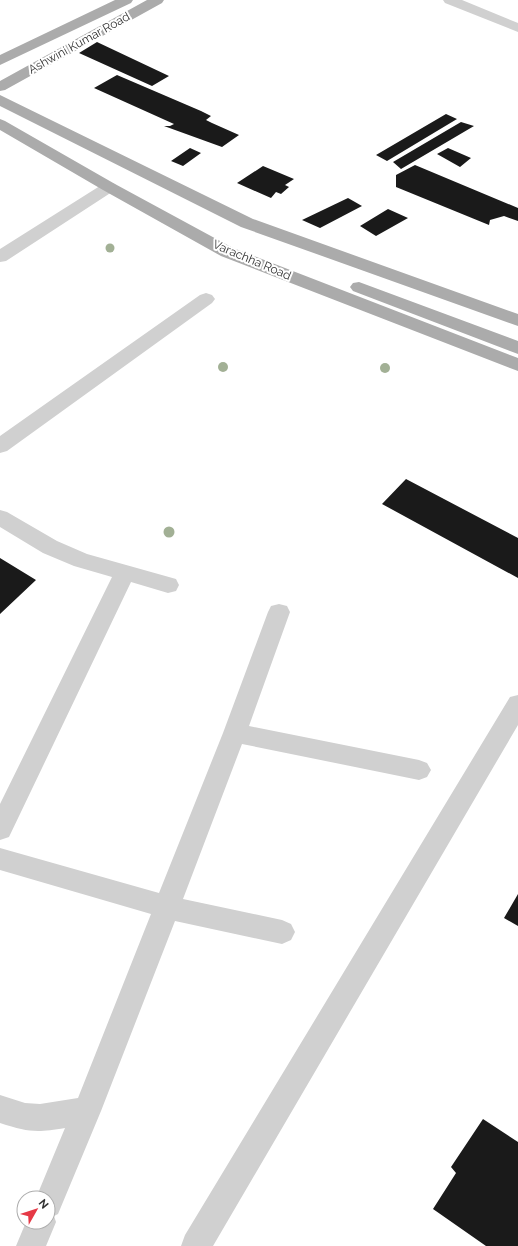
<svg xmlns="http://www.w3.org/2000/svg" width="518" height="1246" font-family="Raleway,sans-serif">
	<rect width="100%" height="100%" fill="#fff"/>
	<path fill="#1a1a1a" d="M97 42 169 76 152 86 79 53Z
		M117 75 201 111 211 116 206 120 212 123 239 135 222 147 164 126H170L174 124 94 88Z
		M446 114 457 119 387 161 376 155Z
		M461 122 474 126 401 169 393 162Z
		M190 148 201 153 183 166 171 161Z
		M448 148 471 158 460 167 437 154Z
		M415 165 518 208V221L504 216 490 220 489 225 396 187V175Z
		M263 166 294 179 285 185 289 187 281 194 276 192 271 198 237 183Z
		M348 198 362 206 320 228 302 220Z
		M388 209 408 218 376 236 360 226Z
		M406 479 518 538V578L382 504Z
		M0 558 36 580 0 614Z
		M518 894V926L504 918Z
		M483 1119 518 1142V1246H486L433 1209 456 1173 451 1167Z"/>
	<g fill="none" stroke-linecap="round" stroke-linejoin="round">
		<path fill="#d0d0d0" fill-rule="evenodd" d="M443 0H462L518 23V32L445 3Z
			M109 182 115 184 117 187 115 190 6 261 0 262V249L103 184Z
			M206 293 212 295 215 299 212 303 7 451 0 453V436L200 295Z
			M0 510 7 512 57 541 87 554 176 579 179 585 176 591 168 593 131 582 9 837 0 840V804L112 577 74 566 43 553 0 527Z
			M279 604 287 606 290 612 249 726 419 760 427 763 431 770 427 777 419 780 242 744 183 899 282 920 291 924 295 932 291 940 282 944 175 921 101 1111 58 1214 54 1216 56 1222 46 1246H16L26 1222H48V1198H36L65 1128C36 1133 28 1132 0 1123V1095L25 1103 40 1104 78 1098 151 914 0 870V848L159 893 223 733 268 612 271 606Z
			M518 695V725L213 1246H181L185 1235 510 697Z"/>
		<path fill="#ababab" fill-rule="evenodd" d="M115 0H133L131 3 0 65V55Z
			M147 0H164L162 3 5 90 0 91V81Z
			M0 95 253 219 518 314V326L241 227 0 106Z
			M0 119 5 121 115 184 233 248 518 358V371L221 256 103 190 0 130Z
			M359 282 518 341V354L353 291 350 287 353 283Z"/>
	</g>
	<g fill="#a2b095">
		<circle cx="110" cy="248" r="4.5"/>
		<circle cx="223" cy="367" r="5"/>
		<circle cx="385" cy="368" r="5"/>
		<circle cx="169" cy="532" r="5.5"/>
	</g>
	<g text-anchor="middle" dominant-baseline="central" stroke-width="4" stroke-linejoin="round" paint-order="stroke">
		<g font-size="12" fill="#333" stroke="#fff">
			<text transform="translate(79 43) rotate(-29)">Ashwini Kumar Road</text>
			<text transform="translate(252 260) rotate(23)">Varachha Road</text>
		</g>
	</g>
	<g transform="translate(36 1210) rotate(51)"><circle r="19" fill="#ffffff" stroke="#adadad"/>
	<path d="M0-3L7 15L0 10L-7 15Z" fill="#e63946"/>
	<text y="-6" font-size="11" font-weight="bold" text-anchor="middle" fill="#333333">N</text>
	</g>
</svg>
